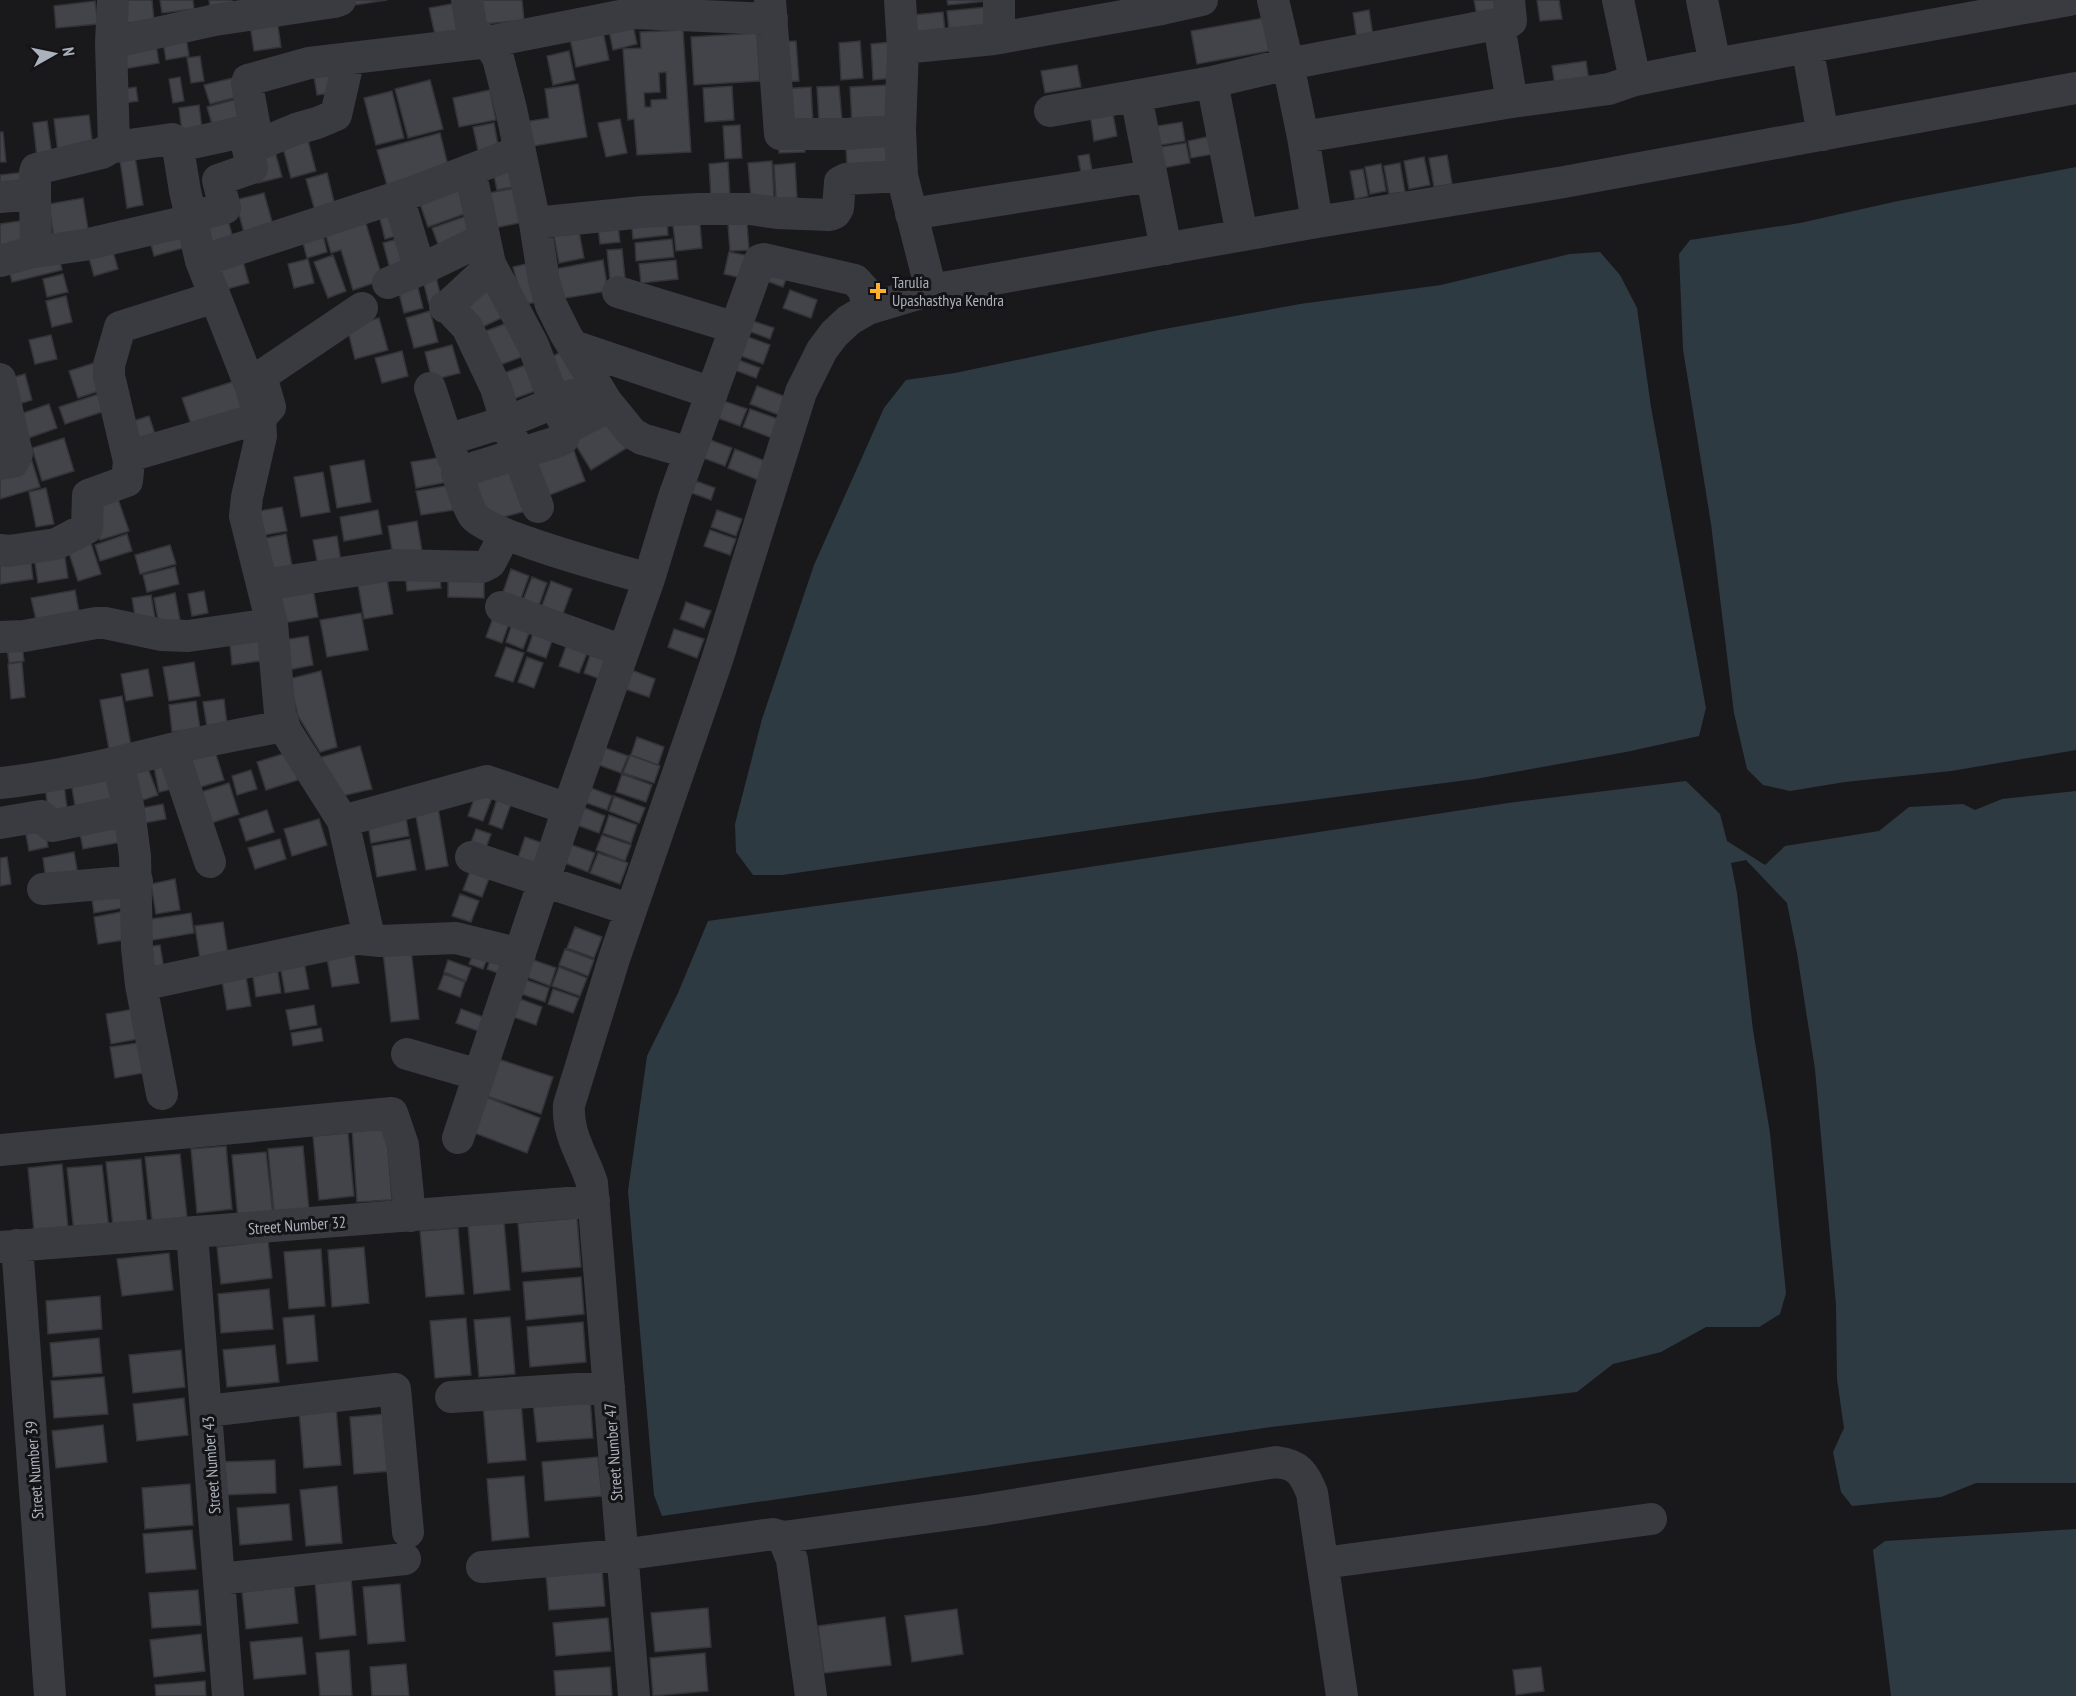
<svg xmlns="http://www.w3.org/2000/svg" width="2076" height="1696" font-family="'PT Sans Narrow',sans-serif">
	<rect width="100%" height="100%" fill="#19191c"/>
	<path fill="#2e3a42" d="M2076 167V750L1951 771 1845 782 1790 791 1763 785 1747 769 1734 713 1711 524 1683 349 1679 254 1690 240 1800 223 1898 201Z
		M1600 252 1620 275 1637 308 1651 407 1706 708 1699 736 1626 752 1475 779 1203 814 782 875H753L736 852 735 824 762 719 814 565 884 408 906 380 955 373 1159 330 1300 304 1441 285 1570 254Z
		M1686 781 1720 814 1727 841 1765 865 1785 846 1879 831 1909 807 1963 804 1975 810 2002 799 2076 791V1483H1976L1941 1497 1852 1506 1841 1492 1833 1452 1844 1428 1837 1379 1836 1305 1815 1069 1797 953 1787 903 1746 860 1731 863 1737 893 1753 1030 1770 1133 1786 1293 1780 1314 1759 1327H1706L1661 1352 1613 1364 1577 1392 1271 1427 662 1516 654 1495 628 1191 647 1056 678 993 708 921 1011 879 1508 803Z
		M2076 1529V1696H1891L1873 1550 1885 1541Z"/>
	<path fill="#434449" stroke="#333338" stroke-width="1.5" fill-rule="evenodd" d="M117 0H152L154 20 120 24Z
		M160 0H193L194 9 162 13Z
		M209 0H232L233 5 210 7Z
		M354 0H387L355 5Z
		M473 0H522L524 20 475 25Z
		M947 0H987V1L948 5Z
		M1474 0H1498L1500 12 1477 16Z
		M1537 0H1559L1562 19 1540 21Z
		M95 1 98 24 56 28 54 6Z
		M456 3 462 30 435 35 429 8Z
		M987 7 990 36 950 40 947 11Z
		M1369 10 1373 36 1357 39 1353 13Z
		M943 12 946 41 906 45 903 16Z
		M631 16 637 44 613 50 607 21Z
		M1263 18 1269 51 1197 64 1191 31Z
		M277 20 281 47 254 51 250 25Z
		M601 22 609 60 576 67 568 29Z
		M683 30 691 152 637 155 634 119 628 120 623 49 641 48 640 32ZM666 72 667 99 651 100V107H645L644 93 660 92 659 73Z
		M185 31 189 56 166 60 162 35Z
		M757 33 760 81 694 85 691 37Z
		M155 39 159 63 124 69 120 44Z
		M796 41 799 81 780 82 777 42Z
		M860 41 863 78 841 80 839 43Z
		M891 42 893 78 873 80 871 44Z
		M569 51 575 80 553 85 547 56Z
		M200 56 204 81 191 83 187 58Z
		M334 60 339 92 317 95 312 64Z
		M1586 61 1589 81 1555 86 1552 66Z
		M1077 65 1081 87 1045 93 1041 71Z
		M180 77 184 101 173 103 169 79Z
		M237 77 242 96 210 104 204 85Z
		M430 80 443 129 408 138 395 89Z
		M578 84 587 137 522 148 518 123 549 118 545 89Z
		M887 85 890 123 852 125 850 87Z
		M732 86 734 120 705 122 703 88Z
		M839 86 842 120 819 121 817 87Z
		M136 87 138 101 118 104 116 90Z
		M811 87 813 125 782 127 779 89Z
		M490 90 496 120 459 127 453 98Z
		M392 91 404 138 376 145 364 98Z
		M241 98 246 115 212 124 207 107Z
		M199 105 202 129 182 132 179 108Z
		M1112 109 1117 136 1094 141 1090 114Z
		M89 115 93 148 58 153 54 119Z
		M620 119 627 153 606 157 598 123Z
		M47 121 52 155 37 157 33 123Z
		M1182 122 1185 141 1155 146 1151 127Z
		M494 123 499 151 479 155 473 127Z
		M740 125 742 158 725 159 723 126Z
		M0 132H3L6 162H0Z
		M888 132 890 162 847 164 845 135Z
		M306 133 316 171 291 178 281 140Z
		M440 133 449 170 387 185 377 150Z
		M1216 135 1219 153 1191 158 1188 141Z
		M804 137 805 152 779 153 778 139Z
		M1186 143 1190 163 1158 169 1154 148Z
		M274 148 282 177 258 183 250 155Z
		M134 150 143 205 127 208 119 153Z
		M1089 154 1093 176 1082 178 1078 156Z
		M1447 155 1452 184 1434 187 1429 158Z
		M518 157 524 185 497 190 491 162Z
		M1424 157 1430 185 1409 189 1404 161Z
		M772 161 774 197 751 199 748 163Z
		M728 162 730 197 711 198 709 164Z
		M795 163 797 198 776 199 774 165Z
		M1400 163 1405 192 1389 194 1384 166Z
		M1381 164 1386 191 1370 194 1365 167Z
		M1363 169 1368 196 1355 199 1350 171Z
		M26 172 27 185 0 188V175Z
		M327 173 335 206 315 211 306 179Z
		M458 178 470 212 428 227 416 192Z
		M526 186 533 220 485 230 478 195Z
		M264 193 274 229 245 236 235 200Z
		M83 198 89 235 54 240 49 204Z
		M396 202 404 234 385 239 377 207Z
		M746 210 749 250 730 251 727 211Z
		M666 213 668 235 633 239 631 216Z
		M699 213 702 248 676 251 672 216Z
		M363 214 383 280 353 290 341 250 331 253 323 226Z
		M472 214 480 238 441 252 432 228Z
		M227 216 234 242 206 250 199 223Z
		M617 217 620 242 600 244 597 219Z
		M26 220 30 243 0 248V224Z
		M181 224 187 247 154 256 148 233Z
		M321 226 327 252 307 258 300 232Z
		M578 226 584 258 559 263 553 231Z
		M404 237 412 271 392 276 383 243Z
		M672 239 674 257 636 261 635 243Z
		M110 241 118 269 94 276 86 247Z
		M57 249 62 270 12 282 7 261Z
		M622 249 625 278 610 279 607 250Z
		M729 252 755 257 750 280 724 274Z
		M333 255 346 291 328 298 314 262Z
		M242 258 249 283 223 290 216 265Z
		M308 259 314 283 294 288 288 264Z
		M603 260 608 291 560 299 555 269Z
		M676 260 678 279 641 283 639 264Z
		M535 262 545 300 523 305 513 267Z
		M434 269 442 301 429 304 421 273Z
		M789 271 783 287 759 278Z
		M63 274 68 292 47 297 43 279Z
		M415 276 423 308 404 313 396 281Z
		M495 279 512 313 474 331 458 299Z
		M790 290 817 300 811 318 783 308Z
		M66 296 72 322 52 327 46 301Z
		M430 311 438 342 414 348 406 318Z
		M379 318 388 350 355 359 347 327Z
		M747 319 774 328 770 339 743 329Z
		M515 320 529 354 492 368 478 334Z
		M51 335 57 359 35 364 29 340Z
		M743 335 770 345 763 364 736 354Z
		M452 345 460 373 432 380 425 352Z
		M567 349 582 379 555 392 541 362Z
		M402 351 408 376 382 383 375 358Z
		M736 359 760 368 756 378 732 369Z
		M536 361 546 387 508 401 499 375Z
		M97 362 105 389 78 398 69 371Z
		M25 374 32 400 12 406 4 380Z
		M238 380 248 409 192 427 182 398Z
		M757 386 786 397 779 415 750 404Z
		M105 392 111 409 65 424 59 407Z
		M718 399 747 409 740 426 712 416Z
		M49 404 57 428 20 441 12 417Z
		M750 409 778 419 772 438 743 427Z
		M609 412 630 446 591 470 570 436Z
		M149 416 157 440 132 448 124 424Z
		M64 438 74 471 42 481 32 448Z
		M705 438 732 448 725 466 698 456Z
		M570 440 585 481 542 498 527 456Z
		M735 449 765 461 758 480 728 468Z
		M449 456 453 481 416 488 411 462Z
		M31 458 40 487 0 499V468Z
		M364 460 371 502 337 508 330 466Z
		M517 460 530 510 488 521 477 495 475 470Z
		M323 472 330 512 301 517 294 477Z
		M696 481 715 488 711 500 692 493Z
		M456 484 460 509 421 515 416 491Z
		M46 488 54 524 36 527 29 492Z
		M117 496 129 531 100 540 89 505Z
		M282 507 287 531 259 536 254 512Z
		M378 510 382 534 344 541 340 517Z
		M717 510 742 519 736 536 711 527Z
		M417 521 422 551 393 556 388 526Z
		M710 530 736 539 730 555 704 546Z
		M88 534 101 574 78 581 65 541Z
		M127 534 132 551 100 561 95 545Z
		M286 534 292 566 266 570 261 539Z
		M337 536 341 562 318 566 313 540Z
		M170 545 176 564 140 574 135 555Z
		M64 551 68 578 38 583 34 556Z
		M30 555 33 579 0 584V559Z
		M175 567 179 584 147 592 143 575Z
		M385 568 393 614 364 619 356 573Z
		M439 568 441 588 407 591 405 571Z
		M448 568H484V598L448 597Z
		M511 569 529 576 519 604 501 598Z
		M532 577 547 583 537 611 521 605Z
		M551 581 572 589 561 619 540 611Z
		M312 583 318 617 284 623 278 589Z
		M75 590 79 612 36 620 31 598Z
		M204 591 208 613 192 616 188 594Z
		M175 593 180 620 159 625 154 598Z
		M151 595 156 624 137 628 132 598Z
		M686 602 711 611 704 628 680 619Z
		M495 612 511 618 502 643 486 637Z
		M361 613 368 650 327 657 320 620Z
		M514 618 532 625 523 649 506 642Z
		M536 625 555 632 546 658 527 651Z
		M674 629 704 639 697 658 668 647Z
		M263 630 267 660 232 665 229 635Z
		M308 636 313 665 283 671 277 641Z
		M21 637 24 661 9 663 6 639Z
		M569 638 590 646 579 673 559 666Z
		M593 646 611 652 600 679 584 673Z
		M506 647 524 653 513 682 495 676Z
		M527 657 543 663 534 688 518 682Z
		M22 662 25 697 11 699 8 664Z
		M194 662 200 696 169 701 163 667Z
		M626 668 655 679 649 697 619 687Z
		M148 669 153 696 126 701 121 674Z
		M321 671 337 747 320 752 298 716 289 679Z
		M122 696 132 751 110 755 100 700Z
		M224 699 227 724 207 727 203 702Z
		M196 701 200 728 172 732 169 705Z
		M637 737 664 747 658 765 631 755Z
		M213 745 224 780 197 788 186 754Z
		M597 745 628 756 621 773 591 762Z
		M360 746 372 789 338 797 319 758Z
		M289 752 298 780 266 790 257 762Z
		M171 754 177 788 159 792 152 757Z
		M630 755 660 766 654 783 623 773Z
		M146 763 158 795 134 803 123 771Z
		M113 769 120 811 77 818 70 776Z
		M251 770 257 789 237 795 232 776Z
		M622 774 652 785 646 802 616 792Z
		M63 776 68 816 49 819 44 778Z
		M229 783 239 814 208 824 198 793Z
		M479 785 495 790 483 821 468 816Z
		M583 785 612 796 607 810 578 800Z
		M614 796 645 808 639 823 609 811Z
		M497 799 511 804 502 829 489 824Z
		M437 802 448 866 426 870 414 806Z
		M163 804 166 819 138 824 136 809Z
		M580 806 605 816 599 833 574 824Z
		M267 810 274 832 246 841 239 819Z
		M405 812 409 836 371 843 367 819Z
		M609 815 637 825 631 843 603 833Z
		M118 816 122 842 83 849 78 823Z
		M319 819 327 845 292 856 284 829Z
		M44 821 48 847 29 851 24 824Z
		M476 829 491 834 483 856 468 851Z
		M602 835 631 845 625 861 596 850Z
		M525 837 545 844 537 869 517 861Z
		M280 839 286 859 255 869 248 848Z
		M410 839 416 870 377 877 372 846Z
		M563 842 595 853 588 872 557 860Z
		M74 852 78 875 46 880 43 858Z
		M598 853 628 863 620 884 590 873Z
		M7 857 11 884 0 886V858Z
		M472 866 491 873 482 897 463 890Z
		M175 879 180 910 156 914 151 884Z
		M130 885 134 906 94 913 91 892Z
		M460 894 479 901 471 922 452 916Z
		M126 911 130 939 98 944 94 917Z
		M191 913 194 933 142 942 139 921Z
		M223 922 229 962 201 966 195 926Z
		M575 927 602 937 594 958 567 948Z
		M160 945 164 969 144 972 140 948Z
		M353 947 359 983 332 987 326 952Z
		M476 947 490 952 483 969 469 964Z
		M411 949 419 1019 391 1022 383 952Z
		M565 949 594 960 588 976 559 965Z
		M493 952 504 956 498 973 487 969Z
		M303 956 309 989 285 993 279 959Z
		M525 957 556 968 550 986 519 974Z
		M276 960 281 993 256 997 251 964Z
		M448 960 471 968 466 981 444 972Z
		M559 967 587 978 580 996 552 986Z
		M245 971 251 1006 227 1010 221 975Z
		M444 974 465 982 460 997 438 989Z
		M518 977 549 988 545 1002 513 991Z
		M553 989 579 998 573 1013 548 1004Z
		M512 996 542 1007 536 1025 505 1014Z
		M314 1005 317 1025 290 1030 286 1010Z
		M139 1008 144 1038 111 1044 106 1014Z
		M461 1009 486 1018 481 1032 456 1023Z
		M321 1028 323 1041 293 1046 291 1033Z
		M144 1042 149 1072 115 1078 110 1047Z
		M492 1057 553 1077 541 1114 480 1094Z
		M481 1095 540 1118 527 1153 467 1130Z
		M386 1126 392 1200 357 1202 352 1128Z
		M348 1133 354 1196 319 1200 313 1136Z
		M226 1146 232 1209 197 1213 191 1149Z
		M303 1146 309 1210 274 1213 268 1149Z
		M266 1152 273 1215 238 1219 232 1155Z
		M180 1154 187 1217 152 1221 145 1157Z
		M141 1159 147 1222 113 1226 106 1162Z
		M62 1164 68 1228 34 1231 28 1168Z
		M102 1165 109 1229 74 1232 67 1168Z
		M577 1218 581 1267 522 1272 518 1223Z
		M504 1222 510 1290 474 1294 468 1225Z
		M458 1228 464 1294 426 1297 420 1231Z
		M268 1241 272 1278 221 1284 217 1247Z
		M364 1247 369 1303 332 1307 328 1250Z
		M321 1249 325 1306 289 1309 284 1252Z
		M169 1253 173 1290 122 1296 117 1259Z
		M581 1277 584 1314 526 1320 523 1282Z
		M269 1289 273 1329 221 1333 218 1294Z
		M100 1296 102 1329 48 1334 46 1301Z
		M314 1315 318 1361 287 1364 283 1318Z
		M510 1317 515 1374 479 1377 474 1320Z
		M466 1318 471 1375 435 1378 430 1321Z
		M583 1322 586 1362 530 1367 527 1327Z
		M99 1338 102 1373 53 1377 50 1343Z
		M275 1345 279 1382 227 1387 223 1350Z
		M181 1350 185 1387 133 1393 129 1355Z
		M104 1377 108 1414 54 1418 51 1381Z
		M184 1398 188 1435 137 1441 133 1404Z
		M590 1398 593 1438 537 1442 533 1403Z
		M521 1402 526 1460 488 1463 483 1405Z
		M336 1408 341 1465 304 1468 299 1411Z
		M386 1414 391 1471 354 1474 350 1417Z
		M103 1425 107 1462 56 1468 52 1431Z
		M598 1457 602 1496 545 1501 542 1462Z
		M275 1460 276 1493 222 1495 221 1462Z
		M524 1476 529 1537 492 1541 487 1479Z
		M190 1484 193 1525 145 1529 142 1488Z
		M337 1486 342 1543 306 1546 300 1490Z
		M289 1504 292 1540 240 1545 237 1508Z
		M192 1530 196 1569 146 1573 143 1534Z
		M602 1570 605 1606 549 1610 546 1574Z
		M351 1578 356 1635 320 1639 315 1581Z
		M400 1584 405 1641 368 1644 363 1587Z
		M294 1586 298 1623 246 1629 242 1592Z
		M198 1590 201 1625 152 1628 149 1593Z
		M708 1608 711 1647 655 1652 651 1613Z
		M957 1609 963 1654 912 1662 905 1616Z
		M885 1617 891 1665 824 1673 818 1626Z
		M608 1618 611 1651 556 1656 553 1623Z
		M201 1634 205 1671 154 1677 150 1640Z
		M302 1637 306 1674 254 1679 250 1642Z
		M349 1650 352 1696H320L316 1653Z
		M705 1653 708 1691 653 1696 650 1658Z
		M406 1664 409 1696H372L370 1667Z
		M610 1667 612 1696H556L554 1671Z
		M1541 1667 1544 1691 1516 1695 1513 1670Z
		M205 1681 206 1696H156L155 1685Z"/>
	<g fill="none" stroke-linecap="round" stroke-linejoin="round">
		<path stroke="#3a3b41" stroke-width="32" d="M113 0 111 43 114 146 115 147 172 139 177 142 185 191 201 261 251 388 260 418 261 436 247 497 245 516 272 624 280 713 286 731 343 821 487 781 568 809
			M467 0 472 31 488 42 498 58 511 109 535 223 544 281 551 305 566 335 606 401 632 433 642 439 690 453
			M770 0 780 134H846L900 130
			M900 0 903 48 900 130 902 176 931 290
			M1618 0 1635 80
			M1702 0 1715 64
			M1499 29 1511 21 1509 0
			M994 39 1162 9 1202 0
			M111 43 215 20 334 2 340 0
			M903 48 994 39 999 33V0
			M1809 57 1823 135
			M1212 82 1242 235
			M1136 96 1166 249
			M1050 111 1212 82 1288 64 1273 0
			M1303 137 1512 102 1609 89 1635 80 1715 64 2069 0
			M178 146 251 130 254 127V123L247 84 248 80 309 63 488 42 635 13 772 19
			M470 170 490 264 533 345 555 403 567 428
			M0 197 35 194V172L36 169 102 153 114 146
			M398 197 420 270
			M911 214 1151 176
			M191 217 225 208 218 180 252 168 248 149 296 129 317 123 336 115 349 58
			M1317 222 1303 137 1288 64 1496 24 1500 31 1512 102
			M535 223 643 212 698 209H750L777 213 830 215 835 213 838 208 840 182 846 179 902 176
			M35 252 84 245 192 220
			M0 261 36 251 35 194
			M201 261 410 193 520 151
			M388 283 420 270 484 239
			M618 292 736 328
			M447 306 467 327 496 388 508 427 538 507
			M445 307 451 303 491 266
			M573 346 712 393
			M0 379 17 454 13 462 0 464
			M430 388 453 458
			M610 406 567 428 563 439 557 442 457 473C462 486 466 505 474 516 490 536 618 570 649 579
			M447 440 517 418 573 395
			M129 461 109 376V365L120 327 215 297
			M0 550 9 551 56 544 87 528 88 495 127 481 129 461 133 455 260 418 270 407 261 376 362 308
			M263 585 393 565 482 567 490 563 505 534
			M501 607 623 651
			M0 637 24 636 96 623H105L162 635 188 636 272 624
			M172 749 210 862
			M118 763 129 810 135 856 137 948 141 985 162 1094
			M0 783C58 777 115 763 171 749 208 740 246 733 284 726
			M0 823 41 816 52 826 129 810
			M471 857 631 910
			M43 889 137 881
			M360 939 380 941 456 938 520 954
			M141 985 365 937 368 934 367 928 343 821
			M407 1054 479 1075
			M458 1138 568 809 649 579 674 497 760 260 764 259 855 280 864 290 868 309
			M0 1150 392 1113 403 1145 410 1216
			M192 1233 228 1696
			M17 1245 50 1696
			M0 1247 594 1201
			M451 1397 609 1387
			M207 1411 395 1389 408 1532
			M783 1537 982 1510 1276 1462C1299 1465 1303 1472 1312 1493L1342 1696
			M1323 1563 1651 1519
			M482 1567 621 1555 773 1534 783 1537 792 1560 811 1696
			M219 1579 405 1559
			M634 1696 592 1183C583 1155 567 1135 569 1105L614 959 717 660 801 392 822 350 834 334 849 320 868 309 931 290 1317 222 1564 182 2076 88"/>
	</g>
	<path fill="#ffb02e" stroke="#141417" stroke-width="2" d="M875 282h6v6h6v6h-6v6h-6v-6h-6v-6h6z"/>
	<g text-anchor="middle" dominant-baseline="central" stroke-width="6" stroke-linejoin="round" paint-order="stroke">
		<g font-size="16" fill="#abb1bd" stroke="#141417" text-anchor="start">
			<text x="892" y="282">Tarulia<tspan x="892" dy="18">Upashasthya Kendra</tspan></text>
		</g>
		<g font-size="16" fill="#abb1bd" stroke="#141417">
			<text transform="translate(297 1225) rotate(-4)">Street Number 32</text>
			<text transform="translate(613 1452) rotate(-94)">Street Number 47</text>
			<text transform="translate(211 1465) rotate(-94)">Street Number 43</text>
			<text transform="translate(34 1470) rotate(-94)">Street Number 39</text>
		</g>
	</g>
	<g transform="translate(54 54) rotate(81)" stroke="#141417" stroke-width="4.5" paint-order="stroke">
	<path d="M0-4.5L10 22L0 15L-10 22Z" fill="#abb1bd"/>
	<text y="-9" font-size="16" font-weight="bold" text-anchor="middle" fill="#abb1bd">N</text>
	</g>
</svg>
